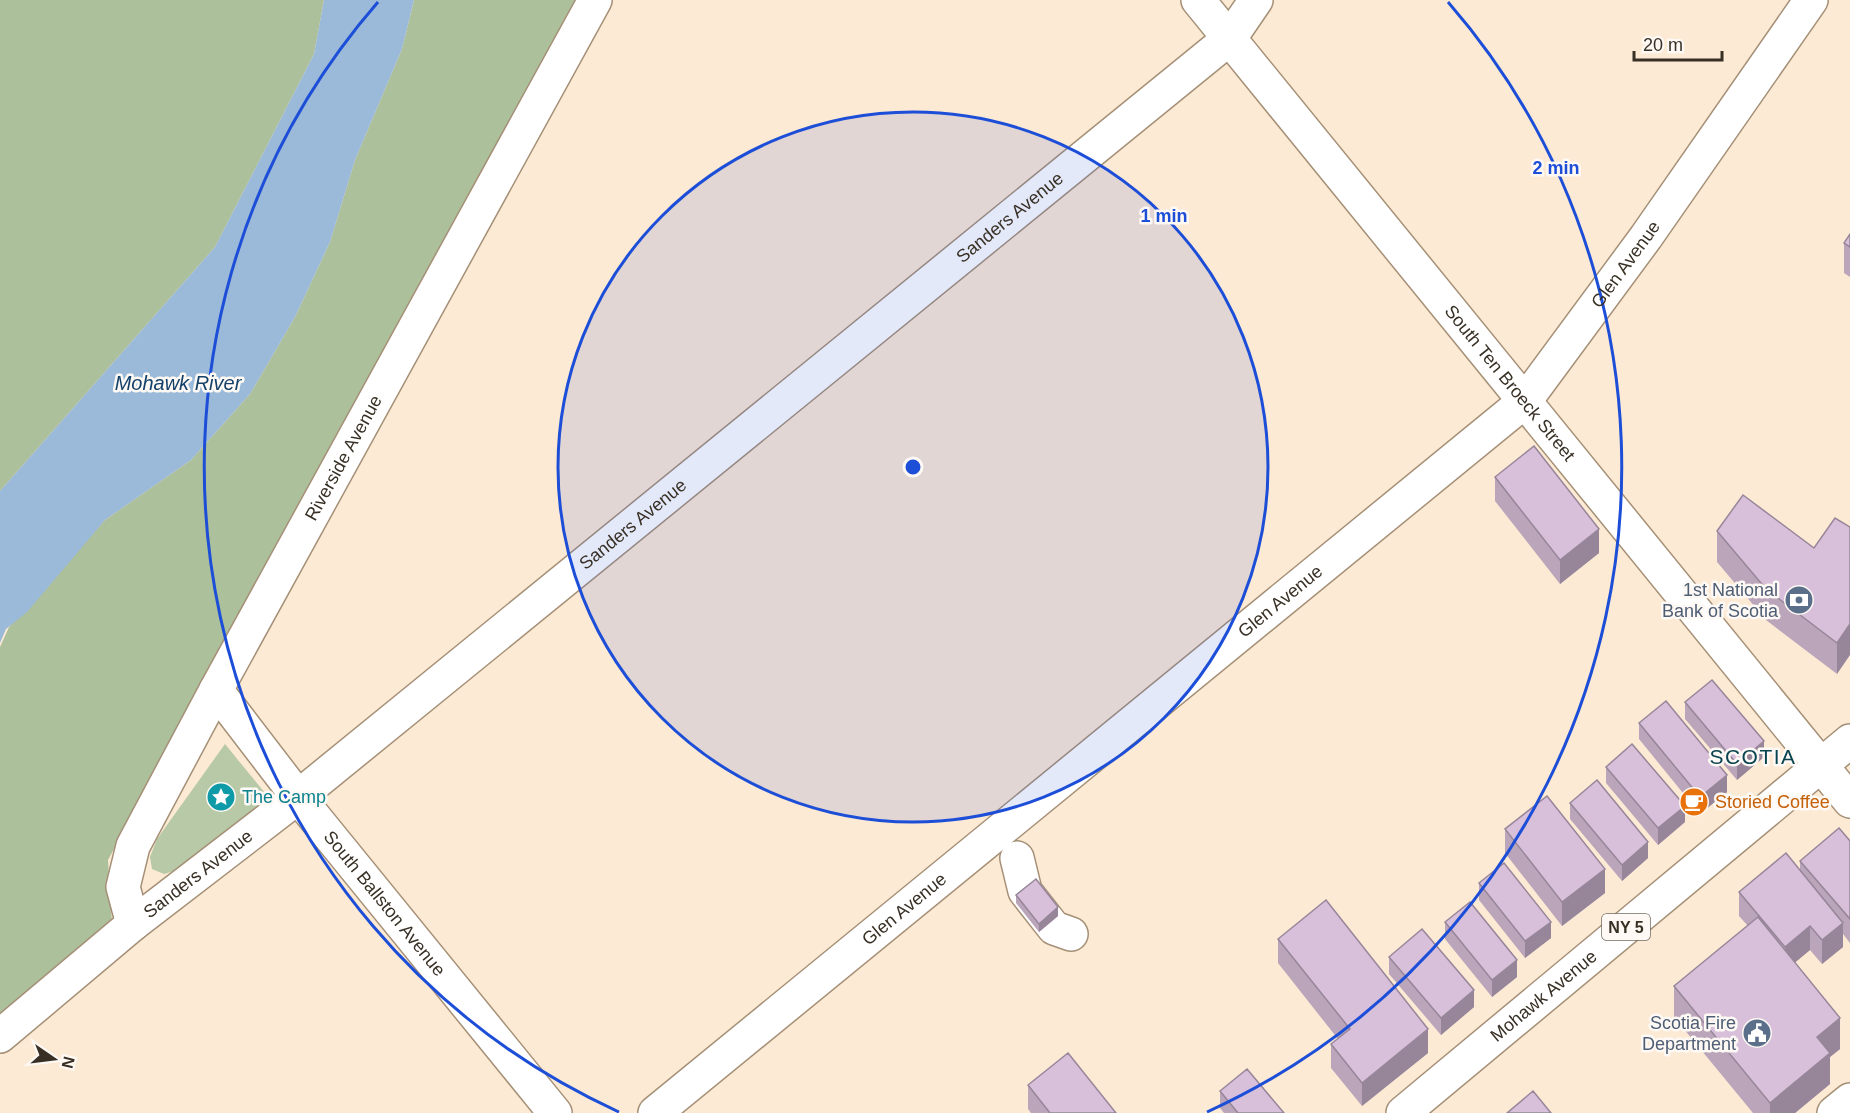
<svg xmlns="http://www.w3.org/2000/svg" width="1850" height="1113" font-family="Helvetica,sans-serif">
	<rect width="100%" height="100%" fill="#fcead4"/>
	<path fill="#b7c9a7" d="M225 744 269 798 178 870 164 874 152 869 150 857 157 839Z"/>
	<path fill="#adc09c" d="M0 0H324L314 54 215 247 0 491Z
		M414 0H575L108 860 112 924 0 1018V647L9 627 105 520 191 460 250 394 295 317 330 242 355 160 402 49Z"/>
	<path fill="#9bb9d8" d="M324 0H414L402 49 355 160 330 242 295 317 250 394 191 460 105 520 27 612 6 629 0 643V491L215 247 314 54Z"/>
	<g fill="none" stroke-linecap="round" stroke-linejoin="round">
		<g stroke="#a59077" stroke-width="36">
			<g id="minor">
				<path id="s1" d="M1198 0 1850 801"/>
				<path id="s2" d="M216 690 298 797 555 1113"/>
				<path d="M1017 858 1025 891 1054 928 1071 934"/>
				<path id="s3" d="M133 924 123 887 133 846 216 690 595 0"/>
				<path id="s4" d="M0 1036 133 924 298 797 1230 38 1256 0"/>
				<path id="s5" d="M655 1113 1525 401 1646 237 1811 0"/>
				<path d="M1834 1113 1850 1100"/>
			</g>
		</g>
		<g stroke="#a59077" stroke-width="36">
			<g id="major">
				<path id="s6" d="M1403 1113 1850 741"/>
			</g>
		</g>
		<use href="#minor" stroke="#fff" stroke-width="33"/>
		<use href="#major" stroke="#fff" stroke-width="33"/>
	</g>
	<path fill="#baa5bb" d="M1850 234V277L1844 273V243Z
		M1495 477 1599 553 1560 584 1495 501Z
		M1850 527 1837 674 1766 620 1717 562V531L1814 548Z
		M1685 702 1764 757 1737 780 1685 719Z
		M1639 723 1727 792 1700 814 1639 739Z
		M1606 767 1685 822 1658 845 1606 783Z
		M1570 803 1648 858 1622 881 1570 819Z
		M1505 829 1605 893 1562 926 1505 853Z
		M1850 841V943L1843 934V947L1822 964 1810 950 1795 962 1840 1049 1830 1057V1084L1795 1113H1753L1674 1017V986L1748 926 1739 916V892L1800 871V861Z
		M1479 883 1551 938 1525 958 1479 900Z
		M1016 895 1058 916 1039 932 1016 903Z
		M1445 922 1517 977 1492 997 1445 939Z
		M1278 939 1428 1053 1362 1106 1331 1068V1044L1338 1039 1278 963Z
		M1389 957 1474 1007 1441 1035 1389 974Z
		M1028 1085 1116 1113H1031L1028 1109Z
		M1220 1091 1284 1113H1224L1220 1108Z"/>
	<path fill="#978699" d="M1599 529V553L1560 584V560Z
		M1850 624V655L1837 674V643Z
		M1764 741V757L1737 780V764Z
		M1727 775V792L1700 814V797Z
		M1685 806V822L1658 845V828Z
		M1648 842V858L1622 881V865Z
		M1605 869V893L1562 926V902Z
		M1058 907V916L1039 932V924Z
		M1551 922V938L1525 958V941Z
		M1843 923V947L1822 964V940Z
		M1810 926V950L1785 971V947Z
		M1517 960V977L1492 997V980Z
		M1474 990V1007L1441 1035V1018Z
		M1840 1018V1049L1830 1057V1084L1795 1113H1770V1103L1817 1037Z
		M1428 1029V1053L1362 1106V1083Z"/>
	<path fill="#d8c0da" stroke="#978699" stroke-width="1.5" d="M1850 234V247L1844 243Z
		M1534 446 1599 529 1560 560 1495 477Z
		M1743 495 1814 548 1835 518 1850 527V624L1837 643 1766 589 1717 531Z
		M1712 680 1764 741 1737 764 1685 702Z
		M1666 701 1727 775 1700 797 1639 723Z
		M1632 744 1685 806 1658 828 1606 767Z
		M1597 780 1648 842 1622 865 1570 803Z
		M1547 796 1605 869 1562 902 1505 829Z
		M1839 828 1850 841V919L1800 861Z
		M1786 853 1843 923 1822 940 1810 926 1785 947 1739 892Z
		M1504 863 1551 922 1525 941 1479 883Z
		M1036 879 1058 907 1039 924 1016 895Z
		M1326 900 1428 1029 1362 1083 1331 1044 1350 1029 1278 939Z
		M1470 902 1517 960 1492 980 1445 922Z
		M1758 917 1840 1018 1817 1037 1830 1053 1770 1103 1674 986Z
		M1422 929 1474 990 1441 1018 1389 957Z
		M1068 1053 1116 1113H1050L1028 1085Z
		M1247 1069 1284 1113H1238L1220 1091Z
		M1533 1091 1551 1113H1507Z"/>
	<circle cx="913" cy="467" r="355" fill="#1d4ed8" fill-opacity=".12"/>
	<g fill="none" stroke="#1d4ed8" stroke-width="3">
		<circle cx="913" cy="467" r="355"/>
		<path d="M619 1112A709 709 0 0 1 378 2M1448 2A709 709 0 0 1 1207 1112"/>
	</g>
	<defs>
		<g id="bank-disc" transform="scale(1.5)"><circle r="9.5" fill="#5c6f8a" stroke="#fef9f4"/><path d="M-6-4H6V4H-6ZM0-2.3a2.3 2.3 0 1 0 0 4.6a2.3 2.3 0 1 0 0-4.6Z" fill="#fff"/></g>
		<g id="sight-disc" transform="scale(1.5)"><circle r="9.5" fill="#0f9aa8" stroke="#fef9f4"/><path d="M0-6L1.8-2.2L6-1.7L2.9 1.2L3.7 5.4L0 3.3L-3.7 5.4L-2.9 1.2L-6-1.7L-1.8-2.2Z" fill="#fff"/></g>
		<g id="cafe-disc" transform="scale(1.5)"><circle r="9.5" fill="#e8710a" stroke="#fef9f4"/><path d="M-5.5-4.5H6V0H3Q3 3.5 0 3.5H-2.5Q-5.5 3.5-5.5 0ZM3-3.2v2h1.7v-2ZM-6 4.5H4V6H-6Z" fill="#fff"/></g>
		<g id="civic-disc" transform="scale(1.5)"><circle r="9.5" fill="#5c6f8a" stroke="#fef9f4"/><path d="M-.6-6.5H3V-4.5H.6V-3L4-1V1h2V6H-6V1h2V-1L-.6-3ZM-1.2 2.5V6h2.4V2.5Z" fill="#fff"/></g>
	</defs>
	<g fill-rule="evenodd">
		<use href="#bank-disc" x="1799" y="600"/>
		<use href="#sight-disc" x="221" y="797"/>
		<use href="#cafe-disc" x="1694" y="802"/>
		<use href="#civic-disc" x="1757" y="1033"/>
	</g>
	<g text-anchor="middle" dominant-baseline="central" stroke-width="5" stroke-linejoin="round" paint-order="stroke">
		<rect fill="#fef9f4" stroke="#736c63" stroke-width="1.5" x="1602" y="914" width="48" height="26" rx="4.5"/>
		<g font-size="16" font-weight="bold" fill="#383025">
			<text x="1626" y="927">NY 5</text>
		</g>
		<g font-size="18" fill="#383025" stroke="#fef9f4">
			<text stroke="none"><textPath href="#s4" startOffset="1300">Sanders Avenue</textPath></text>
			<text stroke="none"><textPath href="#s5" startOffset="1294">Glen Avenue</textPath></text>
			<text stroke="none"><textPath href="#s1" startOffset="494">South Ten Broeck Street</textPath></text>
			<text stroke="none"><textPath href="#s3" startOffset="522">Riverside Avenue</textPath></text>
			<text stroke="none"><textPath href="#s4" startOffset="814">Sanders Avenue</textPath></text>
			<text stroke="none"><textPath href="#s5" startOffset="808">Glen Avenue</textPath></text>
			<text stroke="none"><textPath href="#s4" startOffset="256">Sanders Avenue</textPath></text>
			<text stroke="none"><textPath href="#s2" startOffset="272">South Ballston Avenue</textPath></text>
			<text stroke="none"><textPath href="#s5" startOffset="322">Glen Avenue</textPath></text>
			<text stroke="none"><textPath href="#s6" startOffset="183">Mohawk Avenue</textPath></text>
		</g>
		<g font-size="18" fill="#4e5e75" stroke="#fef9f4" text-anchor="end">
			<text x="1778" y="590">1st National<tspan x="1778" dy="21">Bank of Scotia</tspan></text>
			<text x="1736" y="1023">Scotia Fire<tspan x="1736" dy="21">Department</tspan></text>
		</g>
		<g font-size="18" fill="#0d838f" stroke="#fef9f4" text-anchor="start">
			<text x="242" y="797">The Camp</text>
		</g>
		<g font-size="18" fill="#c56008" stroke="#fef9f4" text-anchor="start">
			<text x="1715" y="802">Storied Coffee</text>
		</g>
		<g font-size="20" font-style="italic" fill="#14416a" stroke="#fef9f4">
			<text x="178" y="383">Mohawk River</text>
		</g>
		<g font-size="21" letter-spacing="1.5" fill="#094451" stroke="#fef9f4">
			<text x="1753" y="756">SCOTIA</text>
		</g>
	</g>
	<circle cx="913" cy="467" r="9" fill="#1d4ed8" stroke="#fef9f4" stroke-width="3"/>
	<g font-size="18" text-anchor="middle" font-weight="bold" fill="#1d4ed8" stroke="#fef9f4" stroke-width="5" stroke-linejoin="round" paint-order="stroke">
		<text x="1556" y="174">2 min</text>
		<text x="1164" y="222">1 min</text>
	</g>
	<g transform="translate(54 1059) rotate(104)" stroke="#fef9f4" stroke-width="4.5" paint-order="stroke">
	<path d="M0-4.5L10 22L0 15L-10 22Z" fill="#383025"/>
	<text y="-9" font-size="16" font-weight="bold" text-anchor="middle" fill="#383025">N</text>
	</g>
	<path d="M1634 51v9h88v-9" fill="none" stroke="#383025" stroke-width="3"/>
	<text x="1643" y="51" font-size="18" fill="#383025" stroke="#fef9f4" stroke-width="4.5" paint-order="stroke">20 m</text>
</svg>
